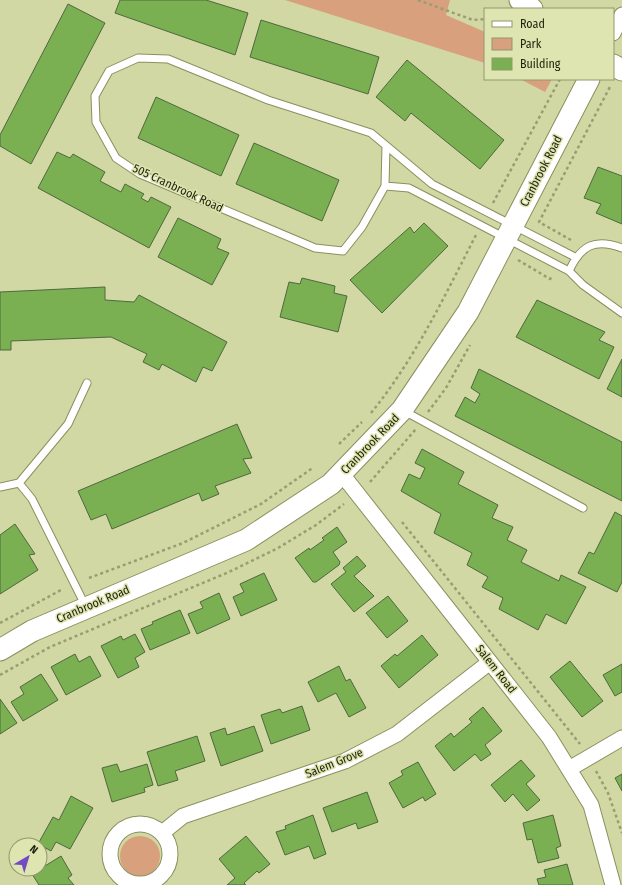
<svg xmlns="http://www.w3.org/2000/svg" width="622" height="885" font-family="'Fira Sans Condensed',sans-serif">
	<rect width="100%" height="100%" fill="#d2d8a3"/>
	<path fill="#d8a07c" d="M285 0H450L446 15 485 32V63Z
		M520 79H552L545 92Z
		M120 856a20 20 0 1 1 40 0a20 20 0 1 1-40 0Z"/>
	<path fill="#7aaf52" stroke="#50683f" d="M120 0H206L248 13 235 55 115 13Z
		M68 4 105 23 31 164 0 146V135Z
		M261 20 379 57 368 94 250 57Z
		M407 60 504 140 480 169 411 113 405 121 376 97Z
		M156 97 239 135 221 176 138 138Z
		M254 143 339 180 322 221 236 184Z
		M57 152 70 158 73 154 105 172 100 181 121 192 125 184 144 194 141 198 148 202 151 197 171 207 149 248 38 188Z
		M598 167 622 176V224L596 213 601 204 584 198Z
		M178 218 221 239 217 248 229 253 212 285 158 257Z
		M424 223 448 246 382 313 350 280 410 227 414 233Z
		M302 278 335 286 334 293 347 296 338 332 280 317 289 282 300 284Z
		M105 287V300L134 302 139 295 227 342 212 371 203 367 196 382 162 364 159 370 143 362 147 354 111 337 11 341V350H0V292Z
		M537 300 605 332 599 340 614 347 599 379 516 337Z
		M622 359V397L607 389Z
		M479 369 622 442V501L455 416 465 397 475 403 480 394 471 388Z
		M237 424 252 458 243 459 251 473 215 486 219 494 202 501 199 493 112 529 106 514 91 520 78 491Z
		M422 449 464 472 458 484 498 505 492 518 513 527 507 540 527 550 521 562 559 581 561 575 586 587 566 624 546 614 538 630 499 609 503 598 482 587 488 577 467 565 472 553 434 533 441 514 401 491 409 474 420 479 425 468 415 463Z
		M615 512 622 516V582L617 592 578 573 589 552 594 554Z
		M15 524 35 554 29 555 38 570 0 594V535Z
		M337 527 347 542 333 552 340 562 339 565 316 582H313L295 558 309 548 310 550 324 540 322 538Z
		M357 556 366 566 354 576 374 596 354 612 331 584 346 572 343 568Z
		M264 573 277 600 241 616 233 597 244 592 240 584Z
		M219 593 230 619 197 634 188 614 203 608 200 602Z
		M388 596 408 621 387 638 366 613Z
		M180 610 190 633 150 650 141 629 153 624 152 622Z
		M135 634 145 652 135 658 139 667 118 678 101 646 121 636 123 640Z
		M422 635 438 655 399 688 381 666 395 654 397 656Z
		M75 654 79 662 90 656 101 676 66 695 51 667Z
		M570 661 603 701 582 717 550 677Z
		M622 664V692L615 696 603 675Z
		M339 666 346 681 350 679 366 708 349 717 336 693 318 702 308 682Z
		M41 674 58 700 23 721 11 702 24 694 20 687Z
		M0 699 17 723 0 734Z
		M302 706 310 730 271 744 261 715 280 709 282 713Z
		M483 707 502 731 485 745 491 754 481 761 475 754 454 771 435 746 451 733 454 737 472 722 469 719Z
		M254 726 263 751 221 766 210 733 225 728 227 735Z
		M197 736 205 761 175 771 178 780 158 786 147 752Z
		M521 760 535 776 526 784 540 800 527 811 513 794 505 802 491 785Z
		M418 762 436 794 425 801 423 797 403 808 389 783 403 775 401 771Z
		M117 764 120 772 147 764 153 785 144 788 145 792 112 802 102 768Z
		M622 774V791L615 778Z
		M367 792 378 822 358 829 356 823 332 832 323 808Z
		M71 796 93 808 70 849 56 842 51 851 38 844 53 817 59 820Z
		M313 815 326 854 314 859 309 846 285 855 276 832 286 829 285 826Z
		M553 815 561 846 556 848 559 858 538 863 532 839 527 840 523 823Z
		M246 836 270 864 259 873 257 871 244 883 246 885H227L235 878 219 859Z
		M61 856 72 875 68 878 74 885H39L32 874Z
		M567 864 573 885H539L537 879 546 877 544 870Z"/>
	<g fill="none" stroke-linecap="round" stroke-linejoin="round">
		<g stroke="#8b905e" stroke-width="9">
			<path id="lane" d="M386 146 385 186 362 227 343 251 315 248 140 174 116 158 96 122 95 96 109 71 138 58 168 59 268 100 371 133 432 184 575 257
				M385 186 409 188 569 271 583 285 622 313
				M569 271C581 245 595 238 622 248
				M404 411 583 508
				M19 483 32 499 86 607
				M0 487 19 483 68 424 87 383"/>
		</g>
		<g stroke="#8b905e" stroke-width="17">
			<path id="street" d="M613 33 622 15
				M341 473 549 737 591 805 613 885
				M569 769 622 738
				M110 854a30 30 0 1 1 60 0a30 30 0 1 1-60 0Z
				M162 833 183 816 345 761 397 734 490 662"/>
		</g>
		<g stroke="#8b905e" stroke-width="23">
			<path id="secondary" d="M520 0 532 9
				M613 65 622 70
				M0 650 32 631 246 540 331 484 402 410 468 312 589 79"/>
		</g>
		<path stroke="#989d72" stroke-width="2.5" stroke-dasharray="3 3" stroke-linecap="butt" d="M418 0 473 20 485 19
			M493 203 560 79
			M571 240 539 222 611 85
			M518 260 550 279 553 276
			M428 412 446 388 470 345
			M371 413C415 359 444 297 476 235
			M339 444 362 422
			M370 482 416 429
			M402 522 580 744
			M89 578 183 543 261 504 314 467
			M0 623 61 590
			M0 675 50 647 229 572 278 548 316 525 344 504
			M596 771 608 793 622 833"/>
		<use href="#lane" stroke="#fff" stroke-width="7"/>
		<use href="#street" stroke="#fff" stroke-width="15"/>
		<use href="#secondary" stroke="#fff" stroke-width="21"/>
	</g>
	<g text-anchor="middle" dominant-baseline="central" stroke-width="3" stroke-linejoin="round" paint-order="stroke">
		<g font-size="12" fill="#1f210c" stroke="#dfe5b0">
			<text transform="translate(541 171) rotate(-63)">Cranbrook Road</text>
			<text transform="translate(178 188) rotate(25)">505 Cranbrook Road</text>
			<text transform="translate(370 444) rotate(-46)">Cranbrook Road</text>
			<text transform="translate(93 604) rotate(-23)">Cranbrook Road</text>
			<text transform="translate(496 669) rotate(52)">Salem Road</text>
			<text transform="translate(334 763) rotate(-22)">Salem Grove</text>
		</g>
	</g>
	<rect x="484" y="8" width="130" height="72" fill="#dfe5b0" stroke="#92976e"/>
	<rect x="492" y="21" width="20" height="6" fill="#ffffff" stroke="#92976e"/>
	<text x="520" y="28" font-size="12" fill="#1f210c">Road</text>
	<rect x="492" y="38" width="20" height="12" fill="#d8a07c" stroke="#92976e"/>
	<text x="520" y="48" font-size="12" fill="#1f210c">Park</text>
	<rect x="492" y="58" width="20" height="12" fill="#7aaf52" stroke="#92976e"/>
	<text x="520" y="68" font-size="12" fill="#1f210c">Building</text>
	<g transform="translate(28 857) rotate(38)"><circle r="19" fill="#dfe5b0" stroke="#92976e"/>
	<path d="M0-3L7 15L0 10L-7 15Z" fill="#704bc4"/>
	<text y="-6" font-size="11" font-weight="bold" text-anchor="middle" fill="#1f210c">N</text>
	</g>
</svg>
